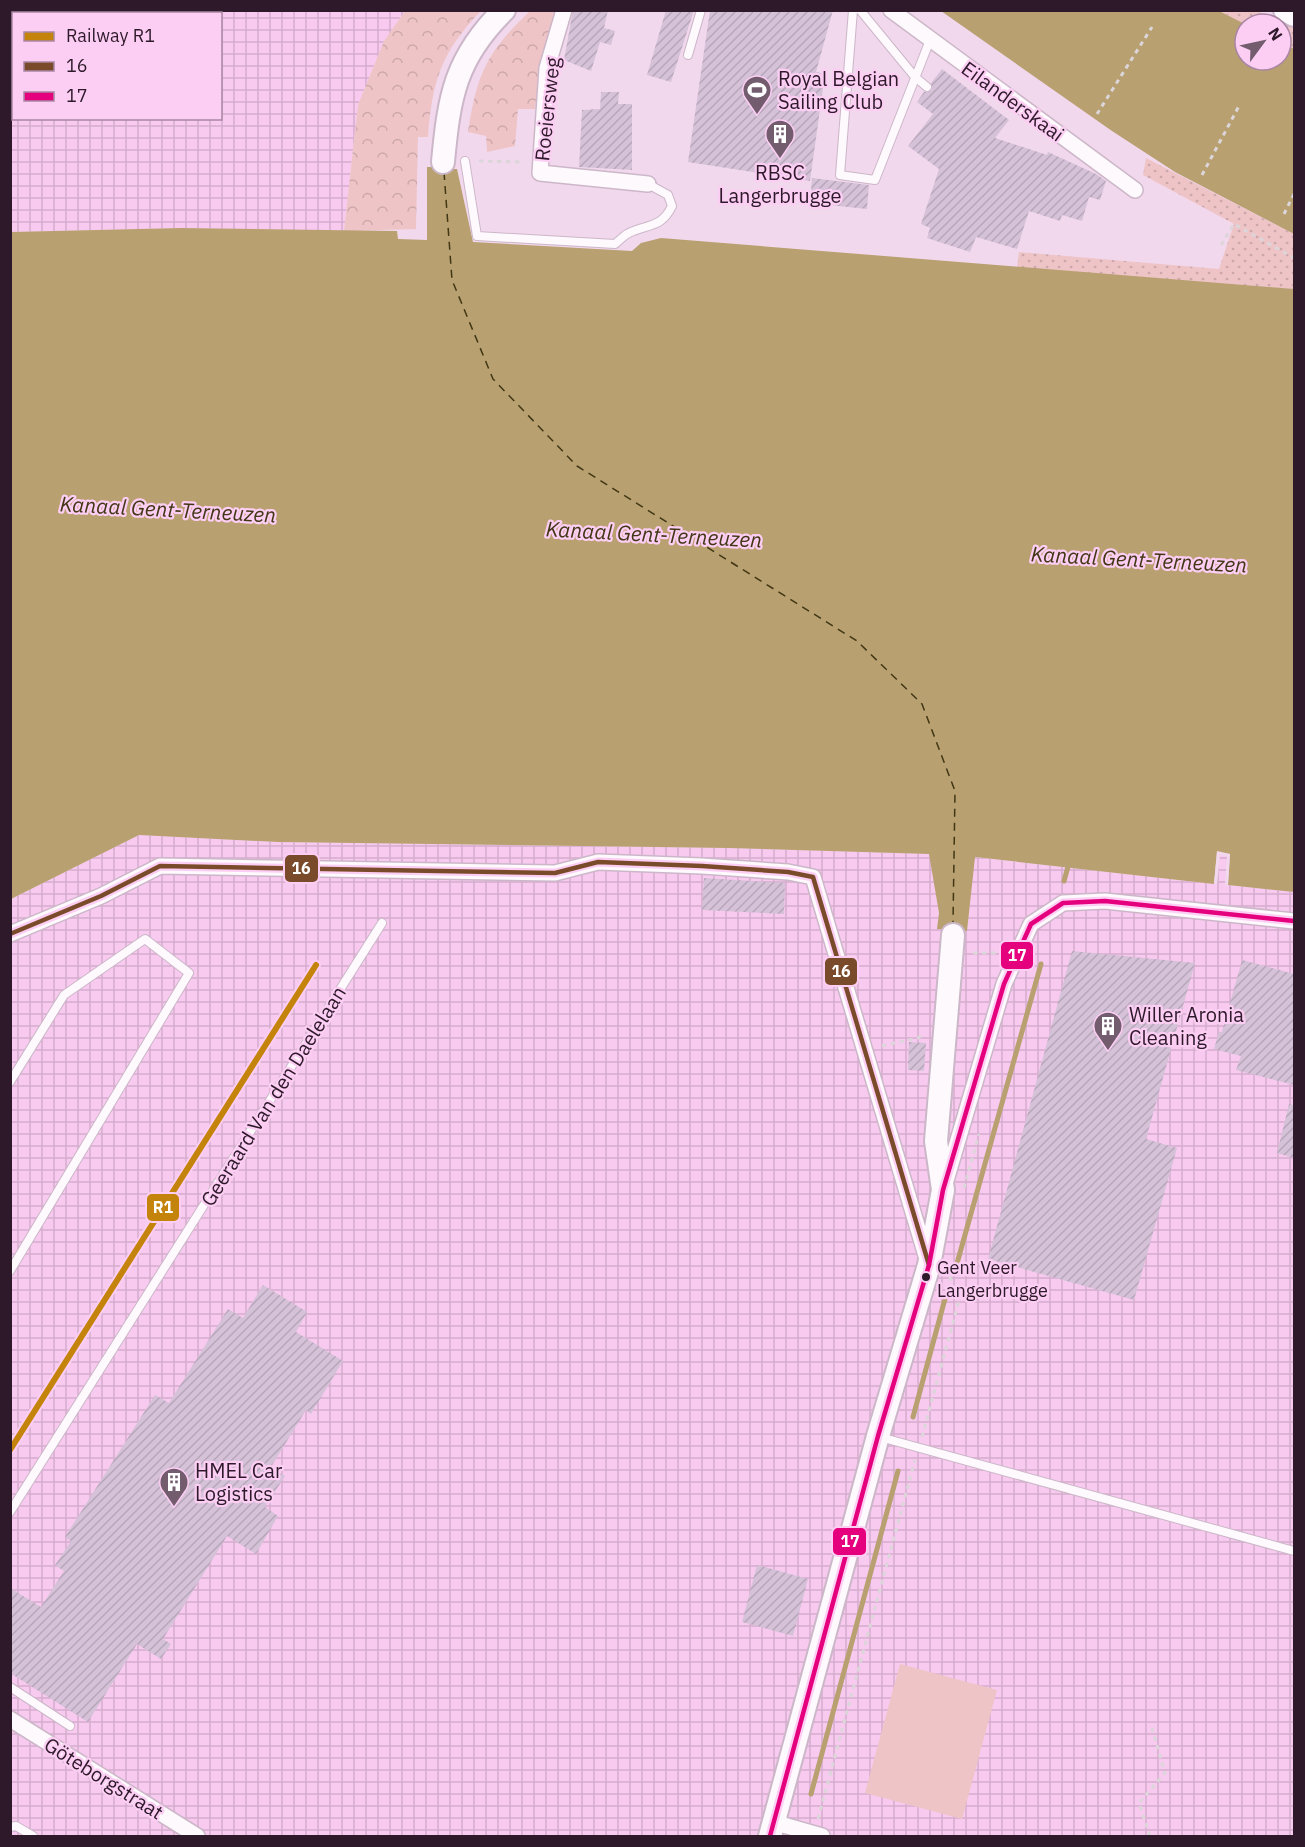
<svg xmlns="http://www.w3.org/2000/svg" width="1305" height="1847" font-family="'IBM Plex Sans',sans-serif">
	<defs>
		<pattern id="industrial-grid" width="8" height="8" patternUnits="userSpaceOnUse" patternTransform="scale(1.5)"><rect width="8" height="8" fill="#f8caef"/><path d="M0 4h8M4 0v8" fill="none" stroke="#d5adcd"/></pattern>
		<pattern id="grass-dots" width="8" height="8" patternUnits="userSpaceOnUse" patternTransform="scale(1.5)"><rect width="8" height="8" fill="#eec4c7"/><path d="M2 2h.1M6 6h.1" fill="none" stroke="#cca8ab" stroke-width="1.8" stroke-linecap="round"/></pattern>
		<pattern id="forest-crowns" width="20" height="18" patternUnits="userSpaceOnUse" patternTransform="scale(1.5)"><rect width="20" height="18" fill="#eec4c7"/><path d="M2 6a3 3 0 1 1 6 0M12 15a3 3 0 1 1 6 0" fill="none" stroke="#cca8ab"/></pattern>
		<pattern id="building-hatch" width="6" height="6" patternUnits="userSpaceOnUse" patternTransform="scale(1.5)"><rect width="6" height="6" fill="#d5c2d8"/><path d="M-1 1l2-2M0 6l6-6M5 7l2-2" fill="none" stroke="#b7a6ba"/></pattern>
	</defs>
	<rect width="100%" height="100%" fill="#f2d8ed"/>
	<path fill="url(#industrial-grid)" fill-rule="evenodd" d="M10 11H405L384 41 358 105 344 231 180 228 11 232ZM14 14H220V118H14Z
		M139 835 278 842 728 848 930 854 939 913 937 929 961 930H967L974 857 1214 884 1217 851 1230 854 1228 885 1294 892V1836H11V899Z"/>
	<path fill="url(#grass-dots)" d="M1219 11H1257L1294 29V49L1281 42V24H1245Z
		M1146 158 1294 234V289L1017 268 1019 252 1219 269 1234 224 1143 175Z"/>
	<path fill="url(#forest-crowns)" d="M405 11H481C441 52 432 82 428 137H418L416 229 344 231 358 105 384 41Z
		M530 11H556L540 67 535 109H518L515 146 487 152 486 136 468 132C477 73 487 52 530 11Z"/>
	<path fill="#eec4c7" d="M900 1664 997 1690 962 1819 865 1793Z"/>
	<path fill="#b8a070" d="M941 11H1219L1245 24V60H1281V42L1294 49V234L1175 172 1112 131Z
		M452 162V169H457L473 242 632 251 641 243 661 238 1294 289V892L1228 885 1230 854 1217 852 1214 884 975 857 967 931 937 929 939 913 929 854 728 848 278 842 139 835 11 899V232L181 228 397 231 398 239 427 240V167H433L432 163Z"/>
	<path fill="#f2d8ed" d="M1217 851 1230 854 1228 885H1225L1227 856 1220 855 1217 884H1214Z"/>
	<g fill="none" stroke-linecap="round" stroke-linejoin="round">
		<path stroke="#b8a070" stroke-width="5" d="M1064 881 1069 863
			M956 1267 1041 964
			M913 1417 946 1295
			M811 1794 898 1471"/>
		<path stroke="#413715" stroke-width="1.5" stroke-dasharray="8 6" stroke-linecap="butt" d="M444 172 452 280 493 379 577 466 857 641 922 704 955 791 953 923"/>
	</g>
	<path fill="url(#building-hatch)" d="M573 10H608L604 28 615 31 611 45 600 42 591 71 564 60Z
		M666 10H694L671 82 647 75Z
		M710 10H833L816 72 825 74 810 181 688 162Z
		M942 69 1009 120 995 138 1047 155 1048 152 1096 174 1106 181 1100 200 1089 197 1082 221 1062 215 1060 221 1029 211 1017 249 976 237 970 252 927 238 930 228 921 224 939 169 908 146 933 114 917 102 924 92 932 90 931 83Z
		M601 92H619L618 104H632V170L579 167 582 110 600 109Z
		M812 178 869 185 867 209 810 203Z
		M704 878 785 883 784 914 702 910Z
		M1072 951 1195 963 1146 1139 1177 1148 1134 1300 988 1259Z
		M1242 960 1294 974V1085L1236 1070 1241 1056 1214 1049 1219 1032H1222Z
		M909 1042 926 1043 924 1071 908 1070Z
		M1289 1104 1294 1105V1158L1277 1153Z
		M263 1285 307 1312 296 1332 343 1361 311 1414 306 1410 271 1467 285 1476 265 1507 278 1516 256 1554 227 1536 163 1639 171 1644 161 1659 137 1644 88 1722 10 1673V1588L41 1607 64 1571 55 1565 71 1541 65 1537 155 1395 169 1403 228 1309 243 1318Z
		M757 1565 808 1579 793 1636 742 1622Z"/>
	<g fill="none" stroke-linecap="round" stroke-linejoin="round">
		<g stroke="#ccb7c9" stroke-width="10">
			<path id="lane" d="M67 10V14
				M853 10 840 175 875 180 930 40
				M860 10 915 77 927 87
				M688 55 701 10
				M465 161 477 236 615 244C620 240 625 234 631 232 650 224 662 227 672 206L668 195 648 184
				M10 1082 64 995 145 939 189 973 10 1271
				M880 1437 1294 1551
				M10 1512 382 923
				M10 1687 70 1726
				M10 1827 16 1826 33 1836"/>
		</g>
		<g stroke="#ccb7c9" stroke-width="18">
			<path id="street" d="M564 10 547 68 540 173 648 184
				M891 10 1135 190
				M10 934 101 896 160 866 555 873 598 862 702 866 788 872 813 877 927 1259
				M945 1184 1004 984 1031 924 1063 903 1105 901 1294 921
				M10 1719 197 1836
				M773 1822 822 1836"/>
		</g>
		<g stroke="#ccb7c9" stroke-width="26">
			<path id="secondary" d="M1285 10 1294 15
				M443 162C449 97 455 58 504 10
				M770 1836 878 1436 929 1265 943 1190 936 1141 953 935"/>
		</g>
		<path stroke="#dcd5da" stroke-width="3" stroke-dasharray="4.5 4.5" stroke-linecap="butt" d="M1097 114 1152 27
			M479 161 523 162
			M1202 175 1239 106
			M1284 214 1294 194
			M1221 245 1234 224 1294 258
			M973 953H999
			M882 1046 918 1038 923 1034
			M964 1188 979 1134
			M922 1437 958 1304 949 1273
			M818 1819 915 1460
			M1150 1836 1139 1803 1165 1773 1152 1728"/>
		<use href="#lane" stroke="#fdf9fc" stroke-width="8"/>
		<use href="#street" stroke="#fdf9fc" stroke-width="15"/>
		<use href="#secondary" stroke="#fdf9fc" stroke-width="22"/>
		<g stroke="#fccef3" stroke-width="9">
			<path id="bus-1" d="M10 934 101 896 160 866 555 873 598 862 702 866 788 872 813 877 929 1265"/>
		</g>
		<g stroke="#fccef3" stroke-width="9">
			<path id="bus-2" d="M770 1836 878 1436 929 1265 943 1190 1004 984 1031 924 1063 903 1105 901 1294 921"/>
		</g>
		<use href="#bus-1" stroke="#7a4b2a" stroke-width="4.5"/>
		<use href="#bus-2" stroke="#e5007d" stroke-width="4.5"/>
		<g stroke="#fccef3" stroke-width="10">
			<path id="rail-1" d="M10 1450 316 965"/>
		</g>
		<use href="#rail-1" stroke="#c4830a" stroke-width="6"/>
	</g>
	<defs>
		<g id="stadium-pin" transform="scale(1.5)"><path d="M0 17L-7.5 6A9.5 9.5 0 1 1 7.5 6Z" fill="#725c6e" stroke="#fccef3"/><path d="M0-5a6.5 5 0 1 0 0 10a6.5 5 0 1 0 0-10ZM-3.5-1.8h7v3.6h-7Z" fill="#fff"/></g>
		<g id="building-pin" transform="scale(1.5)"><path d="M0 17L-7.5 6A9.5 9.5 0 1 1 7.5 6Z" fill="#725c6e" stroke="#fccef3"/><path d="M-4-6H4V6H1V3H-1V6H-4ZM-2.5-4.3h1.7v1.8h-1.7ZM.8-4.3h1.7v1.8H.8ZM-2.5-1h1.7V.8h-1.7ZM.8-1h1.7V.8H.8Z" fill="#fff"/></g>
	</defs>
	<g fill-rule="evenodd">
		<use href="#stadium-pin" x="757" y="90"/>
		<use href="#building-pin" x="780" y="134"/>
		<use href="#building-pin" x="1108" y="1026"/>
		<use href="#building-pin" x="174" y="1482"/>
	</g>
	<circle fill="#2d192a" stroke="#fccef3" stroke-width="2" cx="926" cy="1277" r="5"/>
	<g text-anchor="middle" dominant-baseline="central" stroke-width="4.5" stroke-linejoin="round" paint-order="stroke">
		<g font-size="18" fill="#2d192a" stroke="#fccef3" text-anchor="start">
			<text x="937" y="1267">Gent Veer<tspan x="937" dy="23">Langerbrugge</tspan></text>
		</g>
		<g font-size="20" fill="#2d192a" stroke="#fccef3" text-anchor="start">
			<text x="778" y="78">Royal Belgian<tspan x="778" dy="23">Sailing Club</tspan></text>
			<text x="780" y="172" text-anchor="middle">RBSC<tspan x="780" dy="23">Langerbrugge</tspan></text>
			<text x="1129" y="1014">Willer Aronia<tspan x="1129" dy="23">Cleaning</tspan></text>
			<text x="195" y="1470">HMEL Car<tspan x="195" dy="23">Logistics</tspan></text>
		</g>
		<g font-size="20" fill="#2d192a" stroke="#fccef3">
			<text transform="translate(1013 101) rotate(36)">Eilanderskaai</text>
			<text transform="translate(547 109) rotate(-84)">Roeiersweg</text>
			<text transform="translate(273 1096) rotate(-58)">Geeraard Van den Daelelaan</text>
			<text transform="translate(104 1778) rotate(32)">Göteborgstraat</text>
		</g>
		<g font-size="21" font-style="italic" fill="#413715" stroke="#fccef3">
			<text transform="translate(168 509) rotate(3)">Kanaal Gent-Terneuzen</text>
			<text transform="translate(654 534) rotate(3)">Kanaal Gent-Terneuzen</text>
			<text transform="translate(1139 559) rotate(3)">Kanaal Gent-Terneuzen</text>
		</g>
	</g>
	<g stroke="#fccef3" stroke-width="2">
		<rect x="284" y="854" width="35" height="29" rx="6" fill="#7a4b2a"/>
		<rect x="1000" y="941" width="34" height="29" rx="6" fill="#e5007d"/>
		<rect x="824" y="957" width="34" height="29" rx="6" fill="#7a4b2a"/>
		<rect x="146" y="1193" width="34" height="29" rx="6" fill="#c4830a"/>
		<rect x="832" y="1527" width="35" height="29" rx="6" fill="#e5007d"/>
	</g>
	<g font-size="16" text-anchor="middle" font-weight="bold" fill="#fff">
		<text x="301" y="874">16</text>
		<text x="1017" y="961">17</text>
		<text x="841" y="977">16</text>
		<text x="163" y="1213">R1</text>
		<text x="850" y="1547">17</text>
	</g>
	<rect width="1305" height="1847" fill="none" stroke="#2d192a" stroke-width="24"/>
	<rect x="12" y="12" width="210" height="108" fill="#fccef3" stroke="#a986a3" stroke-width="1.5"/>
	<rect x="24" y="32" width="30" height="9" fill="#c4830a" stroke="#a986a3" stroke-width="1.5"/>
	<text x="66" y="42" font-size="18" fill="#2d192a">Railway R1</text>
	<rect x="24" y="62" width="30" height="9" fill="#7a4b2a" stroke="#a986a3" stroke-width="1.5"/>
	<text x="66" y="72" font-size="18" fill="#2d192a">16</text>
	<rect x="24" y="92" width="30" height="9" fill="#e5007d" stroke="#a986a3" stroke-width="1.5"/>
	<text x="66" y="102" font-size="18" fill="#2d192a">17</text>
	<g transform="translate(1263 42) rotate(57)"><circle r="28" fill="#fccef3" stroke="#a986a3" stroke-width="1.5"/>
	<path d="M0-4.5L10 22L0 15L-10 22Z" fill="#725c6e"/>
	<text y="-9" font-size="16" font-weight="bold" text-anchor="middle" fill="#2d192a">N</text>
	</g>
</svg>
